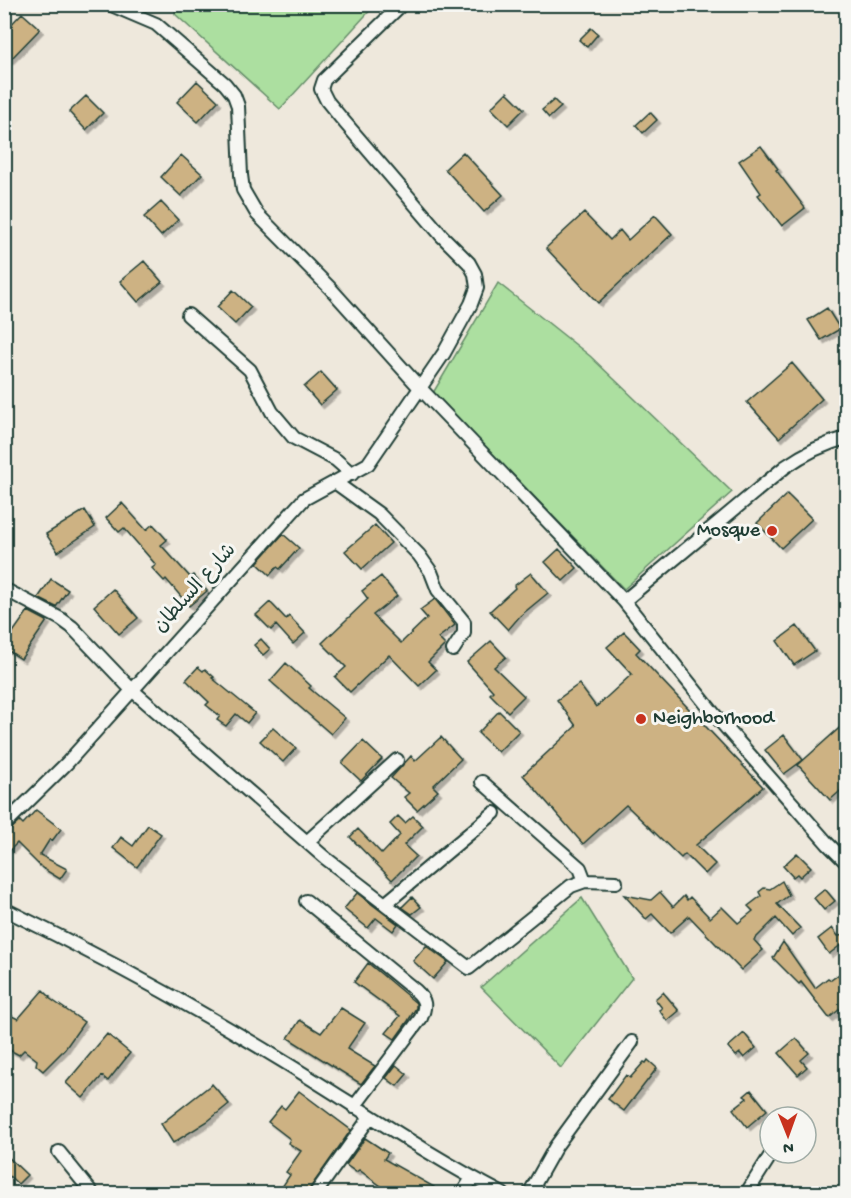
<svg xmlns="http://www.w3.org/2000/svg" width="851" height="1198" font-family="'Gochi Hand','Playpen Sans Arabic',sans-serif">
	<defs>
		<filter id="shadow"><feDropShadow dx="3.5" dy="3.5" stdDeviation="0" flood-color="#0004"/></filter>
	</defs>
	<rect width="100%" height="100%" fill="#eee8dc"/>
	<filter id="ink" filterUnits="userSpaceOnUse"><feTurbulence type="fractalNoise" baseFrequency=".0167" numOctaves="2"/><feDisplacementMap in="SourceGraphic" scale="12" xChannelSelector="R" yChannelSelector="G"/><feConvolveMatrix kernelMatrix="1 2 1 2 8 2 1 2 1" color-interpolation-filters="sRGB"/></filter>
	<g filter="url(#ink)">
		<path fill="#acdfa0" stroke="#668e6a" stroke-width="1.5" d="M176 5V4L375 5 280 109 175 14Z
			M498 283 590 356 732 492 624 589 433 393Z
			M582 898 632 978 561 1068 481 987Z"/>
		<path fill="#cdb283" stroke="#1f3d34" stroke-width="1.5" filter="url(#shadow)" d="M22 13 40 29 9 61 4 57V32Z
			M591 28 598 34 587 47 579 40Z
			M197 81 218 101 198 122 177 102Z
			M507 92 524 109 508 125 491 108Z
			M86 96 103 113 86 130 69 112Z
			M554 100 561 107 549 118 542 110Z
			M650 112 657 120 643 133 636 125Z
			M761 146 778 169 776 170 805 208 782 226 758 195 761 193 739 161Z
			M463 152 503 195 484 212 445 169Z
			M181 155 202 174 181 196 161 177Z
			M161 202 178 220 161 236 144 217Z
			M584 213 610 240 620 230 628 240 655 215 672 234 598 303 546 248Z
			M144 261 162 282 138 302 120 281Z
			M233 290 251 307 235 324 217 307Z
			M827 308 840 329 821 340 808 320Z
			M792 363 822 399 779 438 747 402Z
			M321 372 337 390 320 405 304 387Z
			M787 494 812 519 781 548 757 523Z
			M122 503 146 530 153 524 167 540 161 545 191 578 193 575 207 591 189 606 166 579 164 581 152 568 156 565 124 528 119 532 106 518Z
			M85 510 95 527 58 552 46 534Z
			M375 525 391 543 362 569 345 551Z
			M283 534 299 548 280 569 277 567 270 575 257 563Z
			M559 549 577 568 563 581 545 562Z
			M531 573 548 593 520 616 508 630 490 611 515 588 514 586Z
			M381 576 397 596 373 615 401 643 427 618 420 610 435 599 455 625 438 638 445 645 428 662 436 670 419 686 389 655 350 692 335 677 346 667 322 643 368 599 362 591Z
			M51 579 68 590 56 607 38 598Z
			M113 589 138 618 119 634 94 606Z
			M270 602 286 619 289 616 305 633 293 644 276 625 271 630 256 615Z
			M28 611 47 621 21 659 4 648V645Z
			M797 626 815 651 794 665 777 641Z
			M624 632 640 649 636 653 763 787 696 845 715 864 705 874 685 854 681 858 626 805 583 844 523 775 576 726 557 700 579 684 596 707 632 674 607 647Z
			M261 639 270 649 263 655 254 645Z
			M491 641 506 657 494 667 524 696 508 712 490 694 493 691 467 662Z
			M286 663 311 686 309 688 345 718 331 734 270 681Z
			M198 667 203 671 205 669 214 677 212 678 255 713 247 723 236 714 226 726 217 720 220 716 206 705 209 702 186 680Z
			M499 711 519 731 498 752 478 733Z
			M846 722V786L830 800 798 765Z
			M273 728 296 748 283 762 260 741Z
			M784 735 803 760 784 774 765 750Z
			M441 737 461 759 433 786 438 791 417 810 404 797 409 793 391 778 411 756 415 761Z
			M363 741 382 759 361 781 342 763Z
			M36 810 61 829 52 841 50 839 40 855 67 869 60 879 42 868 17 843 10 850 4 845V836L8 832 20 821 23 824Z
			M398 816 405 823 413 816 423 826 404 845 416 856 392 880 350 837 358 829 382 854 400 835 390 824Z
			M148 825 161 834 137 867 113 848 121 837 133 846Z
			M797 853 811 867 800 877 797 874 793 877 783 866Z
			M782 881 789 895 777 904 800 928 792 936 776 918 754 940 763 950 741 970 689 916 670 933 652 914 646 919 624 895 651 900 660 892 673 907 684 896 687 900 690 897 710 918 722 907 738 923 753 911 748 906 761 896 759 892 764 888 770 889Z
			M825 889 835 901 824 910 814 898Z
			M357 893 398 924 393 931 376 918 368 928 344 909Z
			M412 897 421 907 412 914 402 907Z
			M832 928 838 936 846 935V941L829 954 818 939Z
			M783 942 815 988 828 978 831 980 846 969V1004L829 1018 801 982 799 984 773 958Z
			M426 946 448 962 433 979 413 961Z
			M368 963 416 1003V1008L408 1021 395 1039 386 1033 400 1016 354 982Z
			M43 990 50 997 49 998 84 1022 65 1049 43 1071 36 1065 37 1060 24 1050 19 1055 4 1047V1012L18 1019Z
			M663 992 679 1011 667 1021 659 1010 662 1008 655 999Z
			M341 1008 365 1023 347 1049 375 1066 361 1084 288 1038 300 1020 321 1033Z
			M744 1033 756 1048 744 1058 740 1053 736 1056 728 1047Z
			M107 1034 130 1053 108 1081 102 1076 83 1098 66 1083Z
			M796 1038 809 1053 801 1060 807 1067 798 1075 779 1053Z
			M648 1060 657 1068 624 1111 608 1099 626 1075 630 1078 644 1062 646 1063Z
			M396 1065 407 1074 397 1086 386 1078Z
			M212 1084 229 1104 208 1121 173 1143 161 1124Z
			M751 1090 767 1110 747 1127 733 1109 747 1098 744 1096Z
			M299 1091 351 1130 306 1194H285L280 1190 290 1175 286 1172 301 1151 288 1143 290 1139 268 1122 281 1106 285 1109Z
			M365 1138 388 1153 384 1159 434 1187 430 1194H392L359 1170 356 1172 346 1165Z
			M4 1153 27 1175 18 1184 4 1171Z"/>
		<g fill="none" stroke-linecap="round" stroke-linejoin="round">
			<g stroke="#1f3d34" stroke-width="16">
				<path id="minor" d="M109 4 156 24 225 84 234 95 238 106 241 175 243 190 257 214 330 288 420 388 624 601 714 714 828 844 846 862
					M188 315 250 370 272 412 294 438 336 460 352 474
					M336 483 379 514 419 555 431 572 438 590 464 622V633L453 650
					M4 589 61 619 72 627 131 689 324 857 385 904 494 813
					M624 601 785 467C805 453 823 444 846 438
					M482 782 580 868 585 881
					M4 825 67 763 304 499 368 464 444 353 471 304 477 288 475 274 469 263 442 236 341 118 327 101 321 89 324 80 402 4
					M307 842 397 760
					M306 901 416 991C426 1000 426 1006 421 1018L354 1107
					M385 904 469 968 571 886 585 881 616 882
					M4 909C99 955 191 1005 281 1060 355 1105 426 1154 503 1194
					M59 1152 93 1194
					M315 1194 370 1117
					M462 1194 472 1178
					M529 1194 556 1146 632 1042
					M746 1194 772 1153"/>
			</g>
			<use href="#minor" stroke="#f6f6f2" stroke-width="12"/>
		</g>
	</g>
	<g fill="#c8321e" stroke="#f6f6f2" stroke-width="2">
		<circle cx="772" cy="531" r="6"/>
		<circle cx="641" cy="719" r="6"/>
	</g>
	<g text-anchor="middle" dominant-baseline="central" stroke-width="6" stroke-linejoin="round" paint-order="stroke">
		<g font-size="20" fill="#1f3d34" stroke="#f6f6f2" text-anchor="end">
			<text x="760" y="531">Mosque</text>
			<text x="653" y="719" text-anchor="start">Neighborhood</text>
		</g>
		<g font-size="20" fill="#1f3d34" stroke="#f6f6f2">
			<text transform="translate(196 589) rotate(-48)">شارع السلطان</text>
		</g>
	</g>
	<rect width="851" height="1198" fill="none" stroke="#f6f6f2" stroke-width="24"/>
	<rect x="12" y="12" width="827" height="1174" fill="none" stroke="#1f3d34" stroke-width="2" filter="url(#ink)"/>
	<g transform="translate(788 1135) rotate(179)"><circle r="28" fill="#f6f6f2" stroke="#a0aca6" stroke-width="1.5"/>
	<path d="M0-4.5L10 22L0 15L-10 22Z" fill="#c8321e"/>
	<text y="-9" font-size="16" font-weight="bold" text-anchor="middle" fill="#1f3d34">N</text>
	</g>
</svg>
